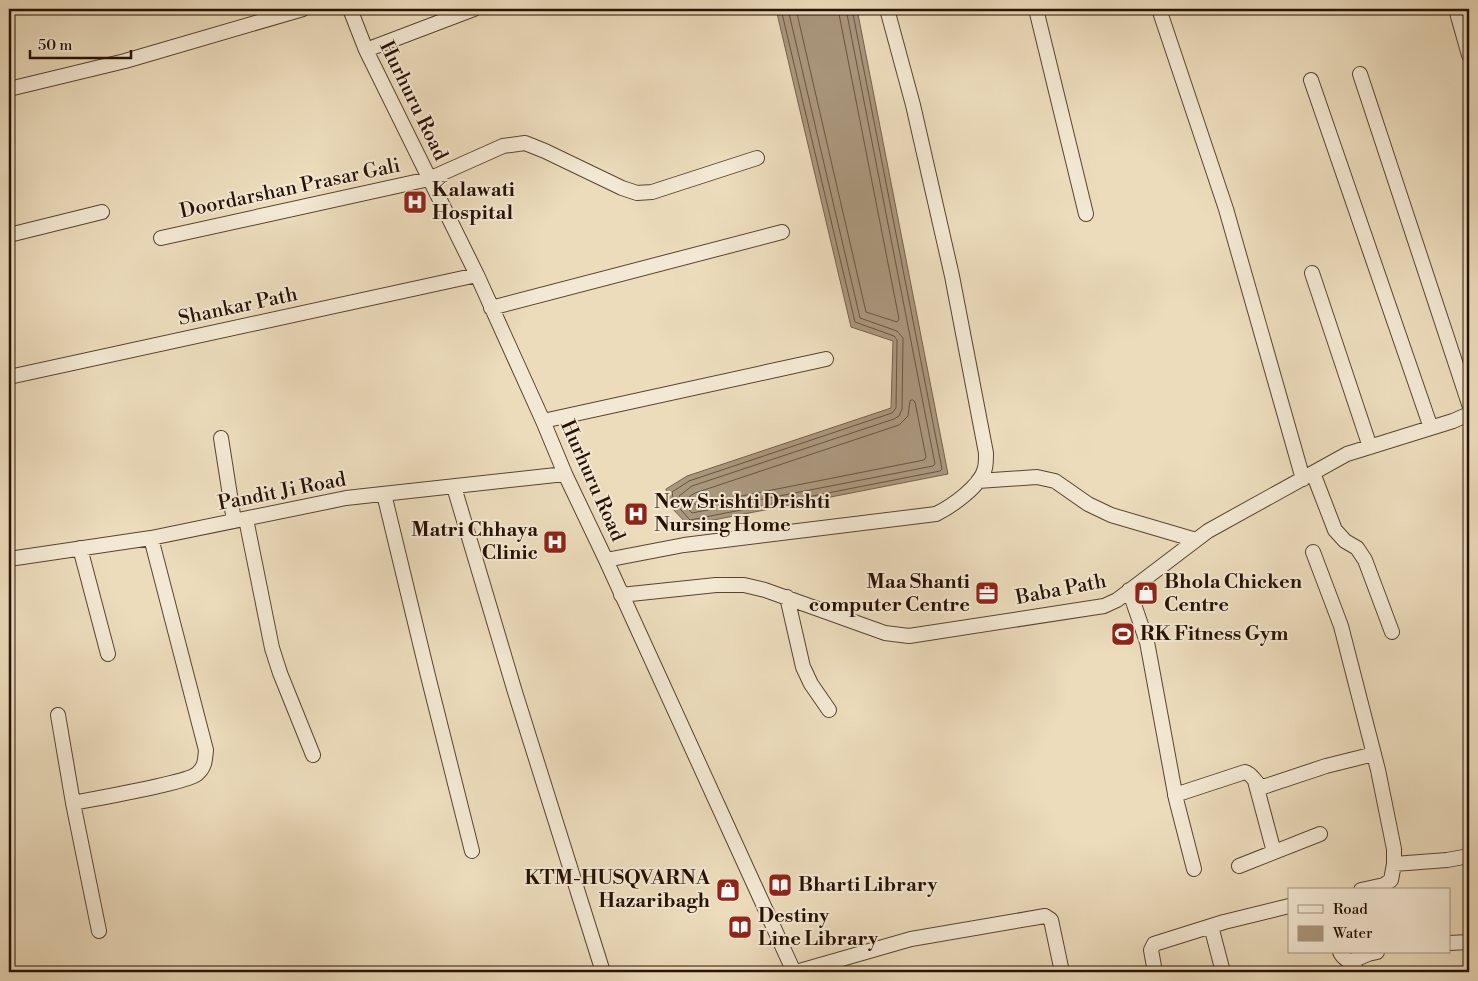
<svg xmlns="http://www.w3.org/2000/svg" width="1478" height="981" font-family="'Libre Bodoni',serif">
	<rect width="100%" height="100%" fill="#ecdcbc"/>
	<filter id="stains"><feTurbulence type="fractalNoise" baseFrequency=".004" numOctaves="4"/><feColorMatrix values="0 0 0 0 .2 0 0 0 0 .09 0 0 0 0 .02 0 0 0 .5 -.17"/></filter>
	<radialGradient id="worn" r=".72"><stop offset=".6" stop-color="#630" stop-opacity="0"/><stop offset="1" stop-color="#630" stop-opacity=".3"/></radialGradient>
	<path fill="#a9977d" stroke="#75614c" d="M776 9H857L948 474 688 525 669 505 666 489 687 476 891 408 893 341 851 327Z"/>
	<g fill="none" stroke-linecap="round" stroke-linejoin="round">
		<path stroke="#685440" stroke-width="1" d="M781 9 855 322 894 336 897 340 896 408 892 413 689 481 672 492 674 502 690 520 940 471 942 469 852 9
			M788 9 860 318 897 331 903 338 902 409 899 416 894 419 692 486 679 496 680 500 692 513 933 466 935 464 846 9
			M796 9 866 312 897 322 899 319 838 9
			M913 400 915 402 926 457 924 460 696 505 689 499 690 496 695 493 899 425 908 416 910 401Z"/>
		<g stroke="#584431" stroke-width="16">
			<path id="street" d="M350 9 366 50 477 275 543 421 565 474 606 560 794 972
				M1036 9 1086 214
				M1159 9 1226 209 1303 479
				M1456 9 1469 55
				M366 50 474 9
				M1360 74 1469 404
				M1311 80 1431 428
				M9 89 125 61 303 9
				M9 235 102 212
				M161 238 429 179 503 146 525 143 545 151 622 188 637 193 652 192 757 158
				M1312 273 1370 447
				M491 308 782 232
				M9 377 477 275
				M543 421 826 359
				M221 438 234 521
				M1313 473 1335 530 1345 541 1357 548 1365 560 1392 632
				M978 481 1037 477 1055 481 1088 504 1111 515 1196 540
				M454 487 515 692 603 972
				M384 494 428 676 472 851
				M246 519 272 648 280 673 313 755
				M80 548 108 654
				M1313 552 1341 626 1378 770 1394 849V864L1391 880 1384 885 1361 890
				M9 559 151 538 346 498 565 474
				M606 560 684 545 936 514C952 506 981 486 985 468 986 464 986 458 986 453L952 276 913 105 887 9
				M1129 590 1147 642 1150 658 1176 799 1194 869
				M621 595 716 585H744L765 590 885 633 909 636 1104 606 1117 600 1208 531 1347 454 1453 421 1469 414
				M787 597 803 667 811 684 829 710
				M58 715 73 803 99 931
				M1255 781 1274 852
				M1175 795 1245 772C1253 774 1255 784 1263 787L1326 766 1374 754
				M73 803C93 799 186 783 197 774 205 767 205 761 206 750L151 538
				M1394 864 1447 860 1469 856
				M1239 866 1320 834
				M1211 926 1223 972
				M1449 943 1469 942
				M1340 952C1344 962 1352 958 1357 972
				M1352 961 1368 954 1377 952
				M796 972 911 939 1045 916 1051 920 1062 972
				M1155 972 1151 950 1154 944 1224 922 1289 906"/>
		</g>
		<use href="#street" stroke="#f3e8d3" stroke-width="14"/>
	</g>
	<defs>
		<g id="hospital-square" transform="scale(1.25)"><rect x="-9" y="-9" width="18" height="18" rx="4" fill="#8f2418" stroke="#f3e8d3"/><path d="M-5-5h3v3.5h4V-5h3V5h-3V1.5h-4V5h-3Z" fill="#fff"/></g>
		<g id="office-square" transform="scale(1.25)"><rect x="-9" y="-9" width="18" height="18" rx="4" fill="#8f2418" stroke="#f3e8d3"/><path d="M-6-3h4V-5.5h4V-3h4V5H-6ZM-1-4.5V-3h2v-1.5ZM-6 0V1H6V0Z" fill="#fff"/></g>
		<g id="shop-square" transform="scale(1.25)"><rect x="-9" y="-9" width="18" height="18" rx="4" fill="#8f2418" stroke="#f3e8d3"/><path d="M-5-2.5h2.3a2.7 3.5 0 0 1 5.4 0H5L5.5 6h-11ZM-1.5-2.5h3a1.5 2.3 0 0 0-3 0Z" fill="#fff"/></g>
		<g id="stadium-square" transform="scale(1.25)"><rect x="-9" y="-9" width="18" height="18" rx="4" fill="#8f2418" stroke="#f3e8d3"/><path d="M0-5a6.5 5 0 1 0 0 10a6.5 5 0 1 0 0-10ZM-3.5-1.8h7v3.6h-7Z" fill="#fff"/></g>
		<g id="library-square" transform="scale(1.25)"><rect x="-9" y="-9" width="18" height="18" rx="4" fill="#8f2418" stroke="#f3e8d3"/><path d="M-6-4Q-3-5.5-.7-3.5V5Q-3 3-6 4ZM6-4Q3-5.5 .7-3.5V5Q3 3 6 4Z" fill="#fff"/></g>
	</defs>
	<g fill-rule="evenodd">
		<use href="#hospital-square" x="415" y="202"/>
		<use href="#hospital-square" x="636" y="514"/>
		<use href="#hospital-square" x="555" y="542"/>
		<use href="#office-square" x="987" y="593"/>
		<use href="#shop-square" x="1146" y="593"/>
		<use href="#stadium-square" x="1123" y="634"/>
		<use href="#library-square" x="780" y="885"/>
		<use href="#shop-square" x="728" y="890"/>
		<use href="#library-square" x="740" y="927"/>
	</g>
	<g text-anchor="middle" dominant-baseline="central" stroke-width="4" stroke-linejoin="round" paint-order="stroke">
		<g font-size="20" fill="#271103" stroke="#f3e8d3">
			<text transform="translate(413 101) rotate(64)">Hurhuru Road</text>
			<text transform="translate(290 189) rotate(-12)">Doordarshan Prasar Gali</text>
			<text transform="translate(238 307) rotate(-12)">Shankar Path</text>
			<text transform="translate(592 481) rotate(66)">Hurhuru Road</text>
			<text transform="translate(282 492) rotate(-11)">Pandit Ji Road</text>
			<text transform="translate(1061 590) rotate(-11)">Baba Path</text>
		</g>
		<g font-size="20" font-weight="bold" fill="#271103" stroke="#f3e8d3" text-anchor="start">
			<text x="432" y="190">Kalawati<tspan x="432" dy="23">Hospital</tspan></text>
			<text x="654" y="502">New Srishti Drishti<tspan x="654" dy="23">Nursing Home</tspan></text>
			<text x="538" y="530" text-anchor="end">Matri Chhaya<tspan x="538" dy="23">Clinic</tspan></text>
			<text x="970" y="582" text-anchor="end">Maa Shanti<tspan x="970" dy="23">computer Centre</tspan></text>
			<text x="1164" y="582">Bhola Chicken<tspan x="1164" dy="23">Centre</tspan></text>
			<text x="1140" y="634">RK Fitness Gym</text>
			<text x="710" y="878" text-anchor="end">KTM-HUSQVARNA<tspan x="710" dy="23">Hazaribagh</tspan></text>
			<text x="798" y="885">Bharti Library</text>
			<text x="758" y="916">Destiny<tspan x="758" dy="23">Line Library</tspan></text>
		</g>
	</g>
	<rect width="1478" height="981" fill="none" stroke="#ecdcbc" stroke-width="30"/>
	<rect x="10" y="10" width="1458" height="961" fill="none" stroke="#271103" stroke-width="2.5"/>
	<rect x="15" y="15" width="1448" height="951" fill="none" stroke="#271103"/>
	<rect x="1288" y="888" width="162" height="65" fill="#f3e8d3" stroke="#a19280"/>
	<rect x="1298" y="905" width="25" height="8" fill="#f3e8d3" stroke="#a19280"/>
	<text x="1333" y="914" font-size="15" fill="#271103">Road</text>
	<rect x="1298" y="926" width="25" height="15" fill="#a9977d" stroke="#a19280"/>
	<text x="1333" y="938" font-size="15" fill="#271103">Water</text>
	<path d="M30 50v8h101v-8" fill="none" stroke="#271103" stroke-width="2.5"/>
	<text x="38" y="50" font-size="15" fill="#271103" stroke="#f3e8d3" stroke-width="4" paint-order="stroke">50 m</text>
	<rect width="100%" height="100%" filter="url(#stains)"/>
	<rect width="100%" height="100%" fill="url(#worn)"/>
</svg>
